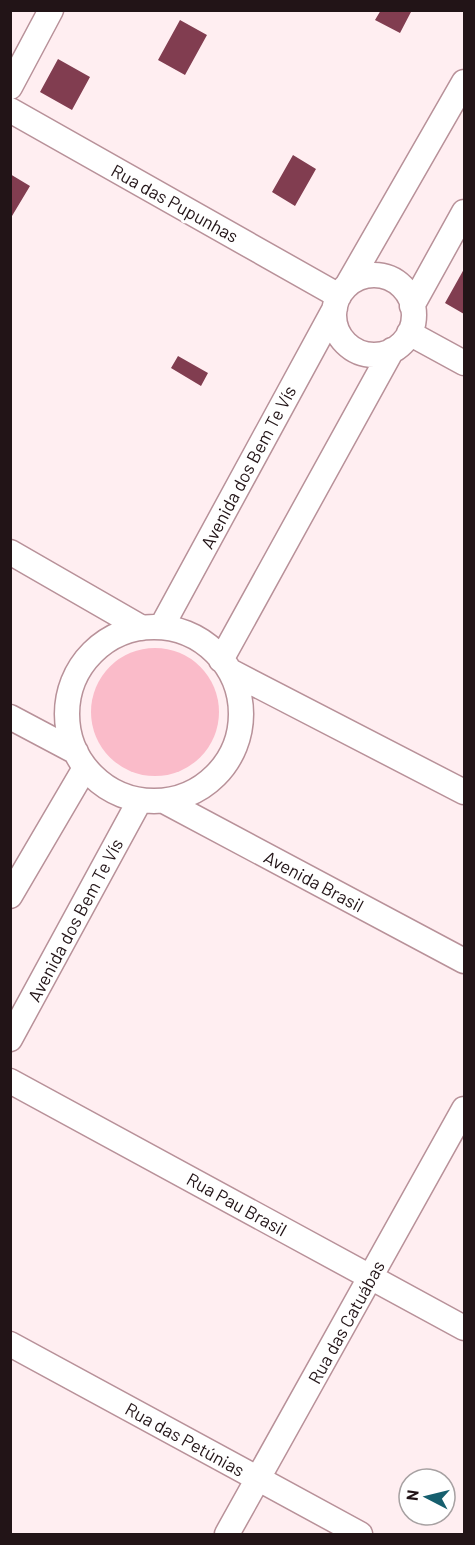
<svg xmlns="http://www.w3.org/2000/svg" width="475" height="1545" font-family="Barlow,sans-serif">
	<rect width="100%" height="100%" fill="#ffeef1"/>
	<path fill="#fabbc9" d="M91 712a64 64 0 1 1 128 0a64 64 0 1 1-128 0Z"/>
	<path fill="#813d50" d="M381 10H412L400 33 375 20Z
		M180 20 207 35 185 75 158 60Z
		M58 59 90 77 72 110 40 92Z
		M293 155 316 169 295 206 272 192Z
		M10 174 30 186 12 216 10 215Z
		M464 269V314L445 303Z
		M178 356 208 373 201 386 171 368Z"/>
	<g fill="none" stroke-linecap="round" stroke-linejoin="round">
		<g stroke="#b89199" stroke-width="27">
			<path id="minor" d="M10 87 51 10
				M10 110 339 296
				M334 315a40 40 0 1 1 80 0a40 40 0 1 1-80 0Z
				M348 284 464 82
				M412 306 464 212
				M409 333 464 363
				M10 552 142 628
				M162 626 335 308
				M67 714a87 87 0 1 1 174 0a87 87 0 1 1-174 0Z
				M221 660 392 350
				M230 671 464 792
				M10 717 76 752
				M164 801 464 961
				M10 896 85 768
				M10 1039 140 800
				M10 1081 464 1328
				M10 1344 360 1534
				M227 1534 464 1109"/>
		</g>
		<use href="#minor" stroke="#fff" stroke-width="24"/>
	</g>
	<g text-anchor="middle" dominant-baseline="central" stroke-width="6" stroke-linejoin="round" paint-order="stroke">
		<g font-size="18" fill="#221417" stroke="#fff">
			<text transform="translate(175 203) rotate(29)">Rua das Pupunhas</text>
			<text transform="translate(248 467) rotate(-62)">Avenida dos Bem Te Vís</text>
			<text transform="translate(314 881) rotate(28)">Avenida Brasil</text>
			<text transform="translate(75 920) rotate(-62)">Avenida dos Bem Te Vís</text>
			<text transform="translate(237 1204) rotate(29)">Rua Pau Brasil</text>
			<text transform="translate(346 1322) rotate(-61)">Rua das Catuábas</text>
			<text transform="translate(185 1439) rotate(29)">Rua das Petúnias</text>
		</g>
	</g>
	<rect width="475" height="1545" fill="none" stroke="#221417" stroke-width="24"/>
	<g transform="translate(427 1497) rotate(277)"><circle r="28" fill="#ffffff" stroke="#a7a1a2" stroke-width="1.5"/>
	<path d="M0-4.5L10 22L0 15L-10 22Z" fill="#165f6e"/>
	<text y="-9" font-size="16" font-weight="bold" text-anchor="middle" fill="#221417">N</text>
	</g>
</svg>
